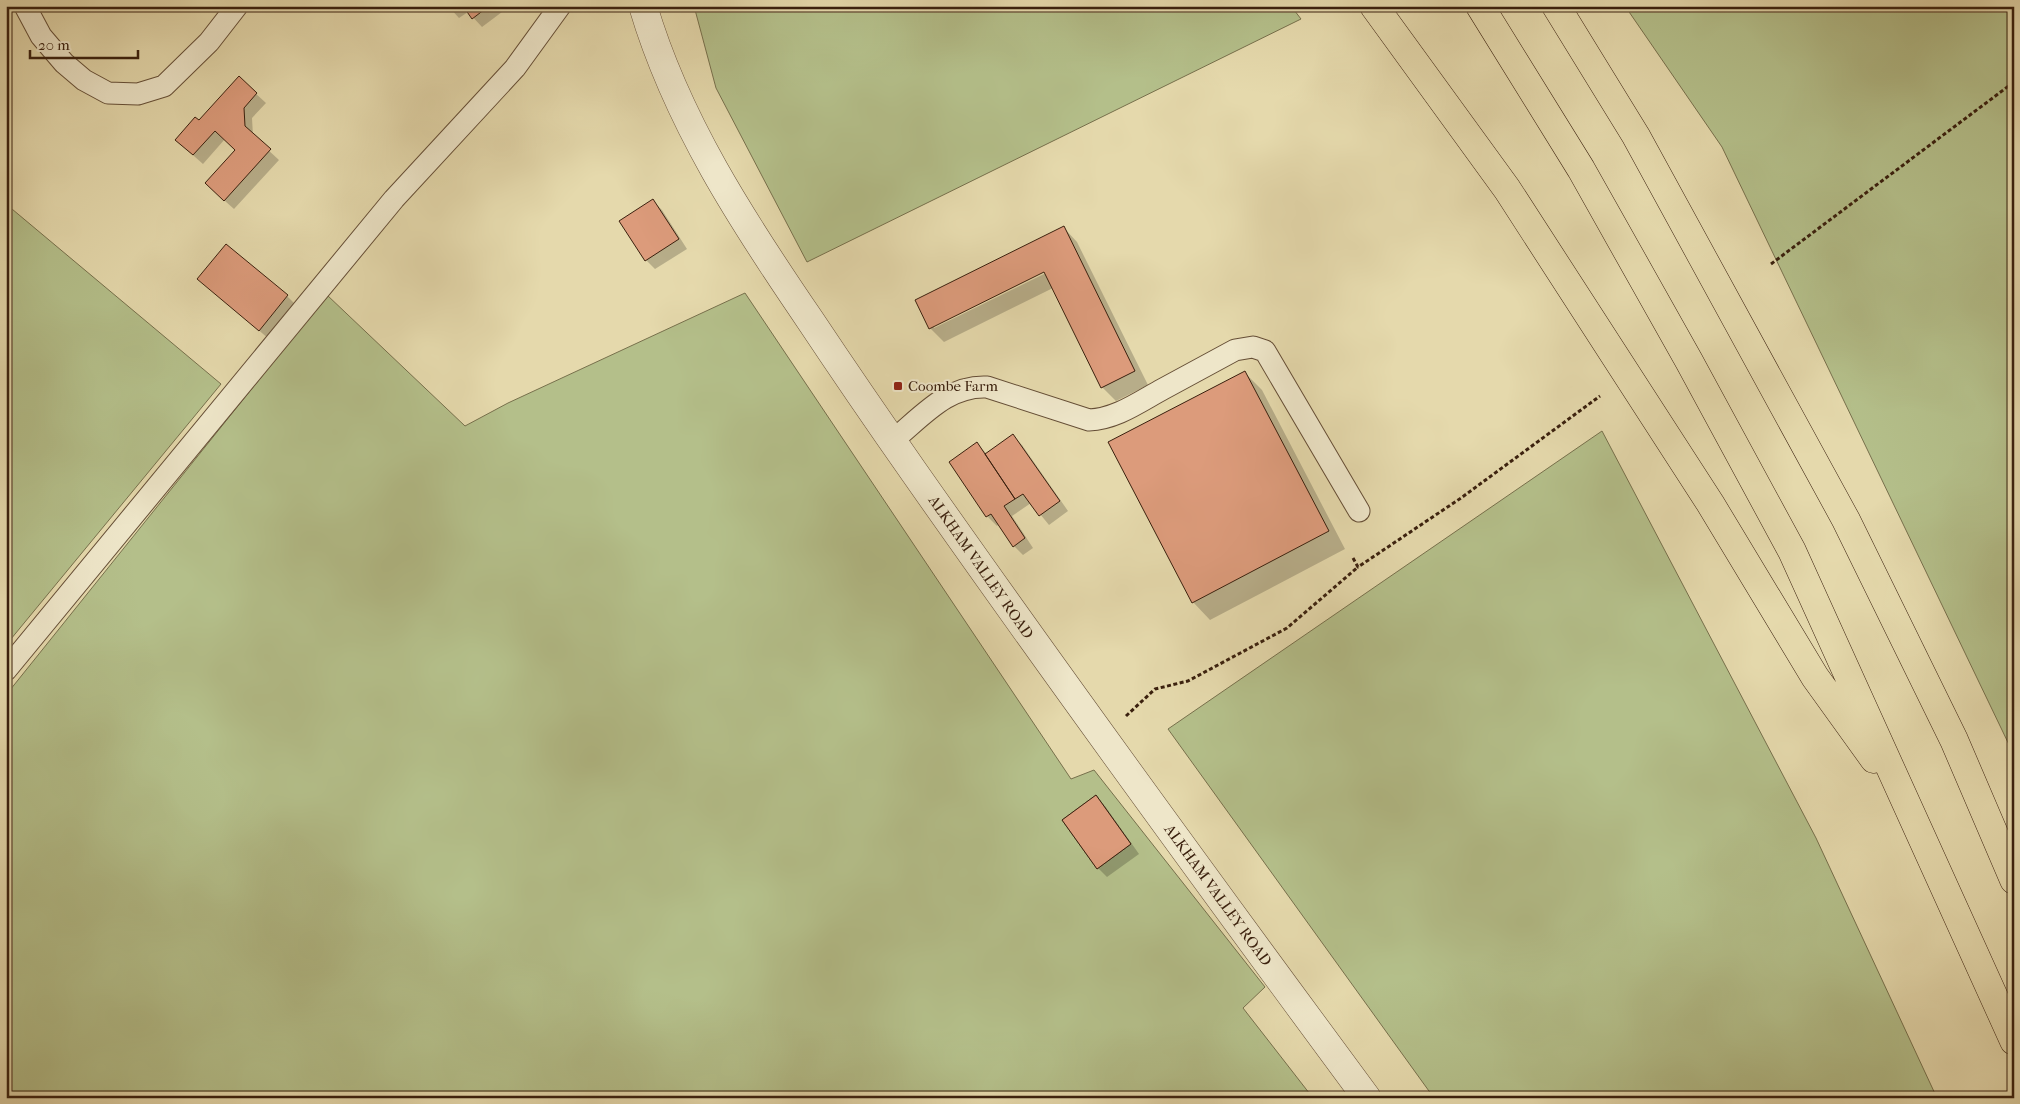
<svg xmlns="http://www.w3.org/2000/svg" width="2020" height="1104" font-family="'IM FELL French Canon',serif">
	<rect width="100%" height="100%" fill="#e5d9ac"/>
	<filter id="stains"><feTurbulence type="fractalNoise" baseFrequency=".004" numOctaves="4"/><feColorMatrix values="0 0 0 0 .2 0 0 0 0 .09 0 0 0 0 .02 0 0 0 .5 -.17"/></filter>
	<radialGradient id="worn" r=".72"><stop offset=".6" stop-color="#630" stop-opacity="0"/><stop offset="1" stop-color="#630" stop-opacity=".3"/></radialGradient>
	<path fill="#b4bf8a" stroke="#77704c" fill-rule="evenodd" d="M694 6H1291L1301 19 807 262 716 88Z
		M1625 6H2014V755L1722 147Z
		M6 204 221 384 6 645Z
		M745 293 1071 779 1094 770 1265 987 1243 1008 1313 1098H6V695L327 295 465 426 508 403ZM1096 795 1131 844 1097 869 1062 820Z
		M1602 431 1816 838 1937 1098H1434L1168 729Z"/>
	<path fill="#0003" fill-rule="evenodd" d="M448 6H510L482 27 468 12 459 18Z
		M239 78 266 103 252 118 253 136 279 160 234 209 216 193 236 150 225 139 203 164 186 149 199 122Z
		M653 201 662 210 687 249 655 269 646 260Z
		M1064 228 1077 242 1148 385 1116 401 1102 387 1053 288 944 342 930 328 917 301ZM1049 268 1050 271 934 328V325Z
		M198 279 287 296 296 305 269 339Z
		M1244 372 1262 390 1345 549 1210 620 1193 602Z
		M1012 436 1022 445 1068 511 1049 525 1031 503 1012 516 1033 548 1023 555 1014 546 999 524 997 526 987 516 951 462 977 444 987 454Z
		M1096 797 1105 806 1139 854 1107 877 1098 868Z"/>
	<path fill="#dc9b7b" stroke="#3a200e" d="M463 6H489L472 19Z
		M239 76 257 93 244 108 245 126 271 149 224 201 205 183 235 150 215 131 193 155 175 140 195 117 199 120Z
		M653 199 679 239 645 261 619 221Z
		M1064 226 1135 371 1101 388 1044 272 929 329 915 300Z
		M226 244 288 295 259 331 197 279Z
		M1245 371 1329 531 1192 603 1108 442Z
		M1013 434 1060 501 1039 516 1023 494 1015 499 985 454Z
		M977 442 1015 499 1004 506 1025 538 1013 547 991 514 986 517 949 462Z
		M1096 795 1131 844 1097 869 1062 820Z"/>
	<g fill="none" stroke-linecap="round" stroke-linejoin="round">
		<g stroke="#654e36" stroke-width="23">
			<path id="service" d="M25 6 41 36 64 63 84 80 108 93 138 94 164 86 209 42 237 6
				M892 441C922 417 947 385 987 387L1089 420C1116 419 1139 402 1163 389 1187 376 1211 363 1235 350L1253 347 1265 351 1359 511
				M6 670 394 199 515 68 560 6"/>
		</g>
		<g stroke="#654e36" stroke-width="29">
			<path id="tertiary" d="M643 6C677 121 743 222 810 320 844 371 879 422 914 472 1062 683 1214 891 1367 1098"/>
		</g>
		<g stroke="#3a200e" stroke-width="29">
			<path id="trunk" d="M1374 6 1507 189 1710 503 1815 677 1874 759
				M1480 6 1581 169 1689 361 1792 551 2014 1041
				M1556 6 1636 136 1846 520 1954 740 2014 880"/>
		</g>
		<path stroke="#3a200e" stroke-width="3" stroke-dasharray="4 2.5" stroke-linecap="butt" d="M1771 264 2014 82
			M1353 558 1358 567 1461 498 1600 396
			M1126 716 1155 689 1188 681 1287 628 1358 567"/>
		<use href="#service" stroke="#eee6c9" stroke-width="21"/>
		<use href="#tertiary" stroke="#eee6c9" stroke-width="28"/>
		<use href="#trunk" stroke="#e5d9ac" stroke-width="28"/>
	</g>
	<rect fill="#8f2418" stroke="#eee6c9" stroke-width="2" x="893" y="381" width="10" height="10" rx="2.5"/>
	<g text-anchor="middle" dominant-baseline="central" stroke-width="4" stroke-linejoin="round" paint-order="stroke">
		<g font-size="15" fill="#3a200e" stroke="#eee6c9" text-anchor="start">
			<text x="908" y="386">Coombe Farm</text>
		</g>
		<g font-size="15" fill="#3a200e" stroke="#eee6c9">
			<text transform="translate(981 567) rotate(55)">ALKHAM VALLEY ROAD</text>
			<text transform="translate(1218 895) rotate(54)">ALKHAM VALLEY ROAD</text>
		</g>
	</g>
	<rect width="2020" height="1104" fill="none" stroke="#e5d9ac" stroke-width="25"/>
	<rect x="8" y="8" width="2005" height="1089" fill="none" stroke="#3a200e" stroke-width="2.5"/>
	<rect x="12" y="12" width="1995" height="1079" fill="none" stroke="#3a200e"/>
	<path d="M30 50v8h108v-8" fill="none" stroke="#3a200e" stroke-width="2.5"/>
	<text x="38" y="50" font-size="15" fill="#3a200e" stroke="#eee6c9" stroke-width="4" paint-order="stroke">20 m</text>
	<rect width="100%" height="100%" filter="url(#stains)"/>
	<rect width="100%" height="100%" fill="url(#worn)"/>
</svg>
